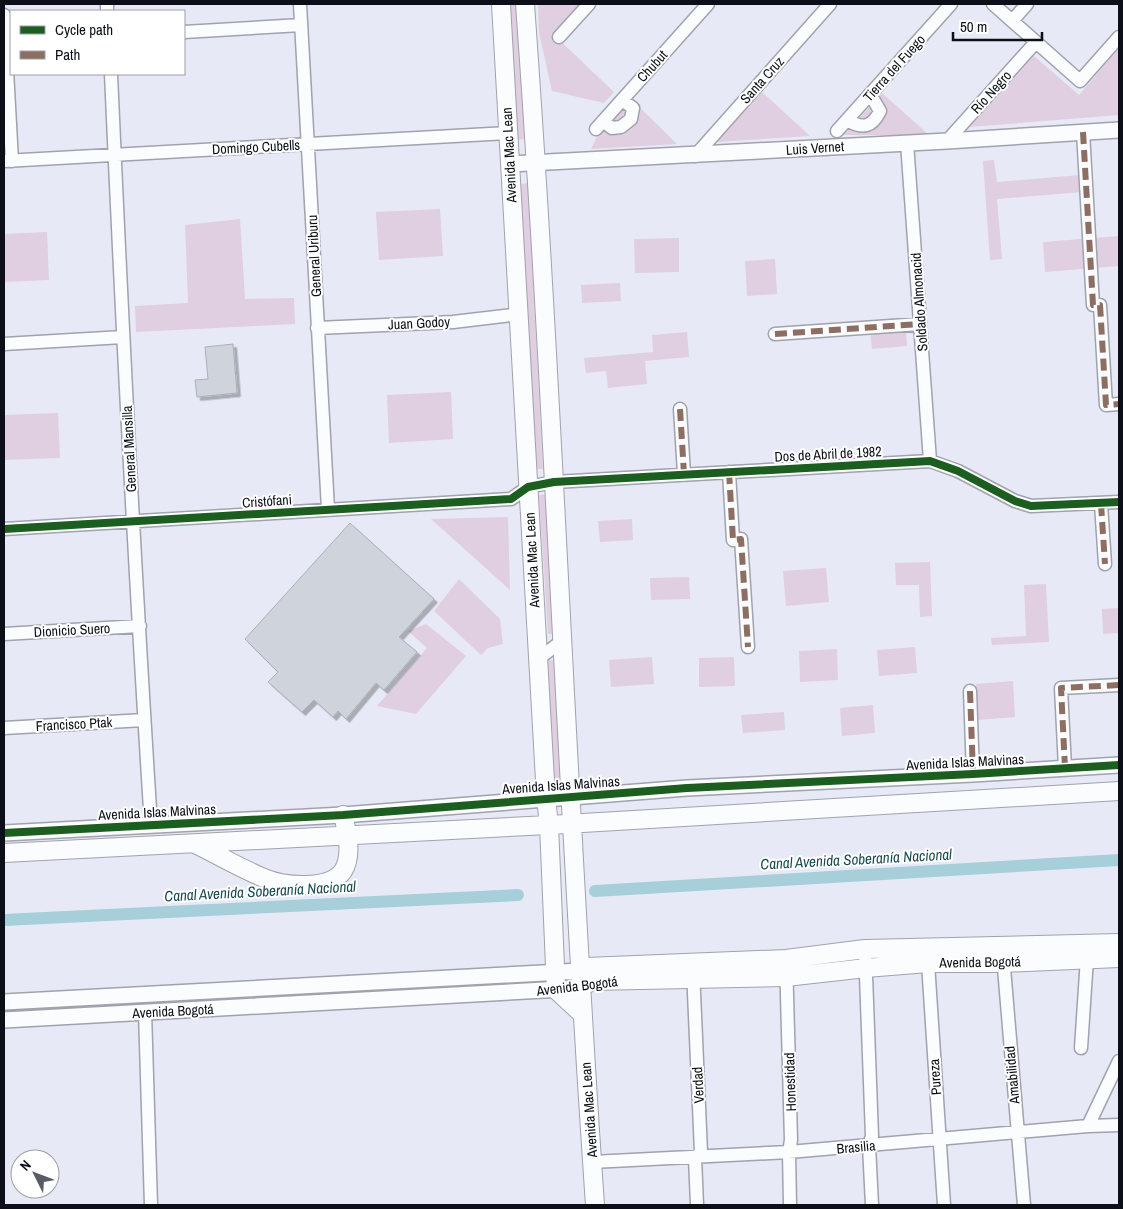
<svg xmlns="http://www.w3.org/2000/svg" width="1123" height="1209" font-family="'Archivo Narrow',sans-serif">
	<defs>
		<filter id="shadow"><feDropShadow dx="3.5" dy="3.5" stdDeviation="0" flood-color="#0004"/></filter>
	</defs>
	<rect width="100%" height="100%" fill="#e7eaf6"/>
	<path fill="#e0cee1" d="M509 4H517L525 139 517 140Z
		M538 4H581L553 34 614 92 604 103 552 91 539 33Z
		M1119 48V115L970 127 1034 56 1079 95Z
		M762 92 810 136 717 142Z
		M882 93 929 135H844Z
		M630 98 677 144 591 149 601 127Z
		M994 160 997 182 1080 175 1082 192 997 199 1002 259 990 260 983 161Z
		M528 183 543 469H535L517 185Z
		M440 209 443 256 379 260 376 212Z
		M240 219 245 299 294 298 295 324 136 332 135 306 188 303 185 225Z
		M47 232 49 280 4 282V234Z
		M1119 236V266L1045 272 1043 242Z
		M679 238V272L635 273 634 239Z
		M775 259 777 294 747 296 745 261Z
		M620 283 621 301 582 303 581 285Z
		M906 327 907 346 872 349 870 330Z
		M687 332 689 357 645 361 647 384 608 388 606 371 586 373 584 358 653 352 652 335Z
		M451 392 453 439 389 443 387 395Z
		M58 413 60 458 4 460V415Z
		M547 494 556 634H548L539 495Z
		M508 517 510 590 431 519Z
		M632 519 633 540 600 542 598 521Z
		M930 562 932 616 920 617 919 585H896L895 563Z
		M826 568 829 602 786 606 783 571Z
		M689 577 690 599 651 600 650 578Z
		M459 579 500 619 503 644 488 648 481 655 434 611Z
		M1046 584 1049 642 992 645 991 638 1026 636 1024 585Z
		M1119 608V633L1103 634 1102 609Z
		M426 624 466 656 416 714 377 706 427 648 408 631Z
		M915 647 917 673 879 676 877 650Z
		M837 649 838 680 800 682 799 651Z
		M652 657 654 684 611 687 609 660Z
		M734 657 735 686 699 687V658Z
		M555 660 561 785H551L544 661Z
		M1013 681 1015 717 978 720 976 684Z
		M873 705 875 733 842 736 840 708Z
		M784 712 785 730 743 733 741 715Z
		M535 978V986L317 996V988Z
		M283 991V999L88 1012V1003Z"/>
	<g fill="none" stroke-linecap="round" stroke-linejoin="round">
		<path stroke="#a7cfd9" stroke-width="12" d="M595 891 1119 860
			M4 920 518 895"/>
	</g>
	<path fill="#ced3dc" stroke="#aab0b8" filter="url(#shadow)" d="M233 344 237 393 197 397 195 380 208 379 205 347Z
		M350 523 434 599 399 637 417 652 384 690 376 683 346 719 338 711 333 717 314 700 302 712 268 682 278 672 245 639Z"/>
	<g fill="none" stroke-linecap="round" stroke-linejoin="round">
		<g stroke="#a0a2ac" stroke-width="15">
			<path id="minor" d="M107 4V11
				M300 4 328 509
				M993 4 1080 81 1119 37
				M4 15 12 161
				M1012 21 1027 4
				M184 32 301 25
				M559 37 589 4
				M111 74C122 324 135 574 151 825
				M847 120C862 129 872 128 880 111L870 94
				M603 121 612 128 621 127 631 119 633 108 622 100
				M596 129 708 4
				M837 131 951 4
				M1083 132 1093 305H1100L1106 405 1119 404
				M947 141 1036 42
				M907 143 930 461
				M695 156 830 4
				M4 161 508 133
				M317 328 453 322 520 314
				M775 334 920 324
				M4 344 123 337
				M680 409 684 474
				M729 472 733 540 741 539 748 647
				M1101 504 1105 564
				M4 529 511 499 528 487 554 482 930 461 958 471 1015 501 1031 506 1119 502
				M4 634 140 626
				M538 659 562 641
				M970 691 973 774
				M4 728 144 720
				M1065 768 1061 688 1119 685
				M865 949 872 1136 869 1146 872 1205
				M925 956 928 963 944 1205
				M1003 956 1024 1205
				M786 959 791 1140 789 1152 790 1205
				M693 970 701 1152 695 1158 697 1205
				M145 1012 151 1205
				M1081 1048 1087 958
				M1088 1126 1119 1061
				M592 1162 789 1152 1088 1126 1119 1125"/>
		</g>
		<g stroke="#a0a2ac" stroke-width="18">
			<path id="tertiary" d="M510 164 947 141 1119 130
				M4 833 343 815 687 788 973 774 1119 765
				M4 1002 580 971
				M4 1020 581 988"/>
		</g>
		<g stroke="#a0a2ac" stroke-width="20">
			<path id="secondary" d="M501 4C517 269 530 534 546 798L549 825 556 990 582 1014
				M525 4C554 404 567 805 595 1205
				M195 844C218 855 240 868 264 878 283 886 329 891 343 871 353 855 347 831 343 815
				M4 853 549 825 1119 791
				M580 971 586 967 786 959 865 949 1119 943
				M581 988 591 981 786 977 866 968 928 963H1003L1119 958"/>
		</g>
		<use href="#minor" stroke="#fbfcfe" stroke-width="12"/>
		<use href="#tertiary" stroke="#fbfcfe" stroke-width="15"/>
		<use href="#secondary" stroke="#fbfcfe" stroke-width="18"/>
		<path stroke="#8d6e63" stroke-width="6" stroke-dasharray="12 6" stroke-linecap="butt" d="M1083 132 1093 305H1100L1106 405 1119 404
			M775 334 920 324
			M680 409 684 474
			M729 472 733 540 741 539 748 647
			M1101 504 1105 564
			M970 691 973 774
			M1065 768 1061 688 1119 685"/>
		<g stroke="#fff" stroke-width="11">
			<path id="cycleway" d="M4 529 511 499 528 487 554 482 930 461 958 471 1015 501 1031 506 1119 502
				M4 833 343 815 687 788 973 774 1119 765"/>
		</g>
		<use href="#cycleway" stroke="#1b5e20" stroke-width="8"/>
	</g>
	<g text-anchor="middle" dominant-baseline="central" stroke-width="4" stroke-linejoin="round" paint-order="stroke">
		<g font-size="14" fill="#0c0f17" stroke="#fff">
			<text transform="translate(652 66) rotate(-48)">Chubut</text>
			<text transform="translate(894 68) rotate(-48)">Tierra del Fuego</text>
			<text transform="translate(762 80) rotate(-48)">Santa Cruz</text>
			<text transform="translate(991 92) rotate(-48)">Río Negro</text>
			<text transform="translate(256 147) rotate(-3)">Domingo Cubells</text>
			<text transform="translate(815 148) rotate(-4)">Luis Vernet</text>
			<text transform="translate(509 155) rotate(-93)">Avenida Mac Lean</text>
			<text transform="translate(314 256) rotate(-93)">General Uriburu</text>
			<text transform="translate(919 302) rotate(-94)">Soldado Almonacid</text>
			<text transform="translate(419 323) rotate(-3)">Juan Godoy</text>
			<text transform="translate(129 449) rotate(-93)">General Mansilla</text>
			<text transform="translate(828 454) rotate(-3)">Dos de Abril de 1982</text>
			<text transform="translate(267 501) rotate(-4)">Cristófani</text>
			<text transform="translate(532 560) rotate(-93)">Avenida Mac Lean</text>
			<text transform="translate(72 630) rotate(-3)">Dionicio Suero</text>
			<text transform="translate(74 724) rotate(-3)">Francisco Ptak</text>
			<text transform="translate(965 762) rotate(-3)">Avenida Islas Malvinas</text>
			<text transform="translate(561 785) rotate(-4)">Avenida Islas Malvinas</text>
			<text transform="translate(157 812) rotate(-3)">Avenida Islas Malvinas</text>
			<text transform="translate(980 962) rotate(-1)">Avenida Bogotá</text>
			<text transform="translate(577 986) rotate(-7)">Avenida Bogotá</text>
			<text transform="translate(173 1011) rotate(-3)">Avenida Bogotá</text>
			<text transform="translate(1012 1075) rotate(-95)">Amabilidad</text>
			<text transform="translate(935 1077) rotate(-94)">Pureza</text>
			<text transform="translate(790 1082) rotate(-92)">Honestidad</text>
			<text transform="translate(698 1085) rotate(-93)">Verdad</text>
			<text transform="translate(589 1110) rotate(-94)">Avenida Mac Lean</text>
			<text transform="translate(856 1147) rotate(-5)">Brasilia</text>
		</g>
		<g font-size="15" font-style="italic" fill="#1a4a51" stroke="#fff">
			<text transform="translate(856 859) rotate(-3)">Canal Avenida Soberanía Nacional</text>
			<text transform="translate(260 891) rotate(-3)">Canal Avenida Soberanía Nacional</text>
		</g>
	</g>
	<rect width="1123" height="1209" fill="none" stroke="#0c0f17" stroke-width="10"/>
	<rect x="10" y="10" width="175" height="65" fill="#ffffff" stroke="#9e9fa2"/>
	<rect x="20" y="26" width="25" height="8" fill="#1b5e20" stroke="#9e9fa2"/>
	<text x="55" y="35" font-size="15" fill="#0c0f17">Cycle path</text>
	<rect x="20" y="51" width="25" height="8" fill="#8d6e63" stroke="#9e9fa2"/>
	<text x="55" y="60" font-size="15" fill="#0c0f17">Path</text>
	<g transform="translate(35 1174) rotate(312)"><circle r="24" fill="#ffffff" stroke="#9e9fa2"/>
	<path d="M0-4L9 19L0 12L-9 19Z" fill="#595c65"/>
	<text y="-8" font-size="14" font-weight="bold" text-anchor="middle" fill="#0c0f17">N</text>
	</g>
	<path d="M953 32v8h89v-8" fill="none" stroke="#0c0f17" stroke-width="2.5"/>
	<text x="960" y="32" font-size="15" fill="#0c0f17" stroke="#ffffff" stroke-width="4" paint-order="stroke">50 m</text>
</svg>
